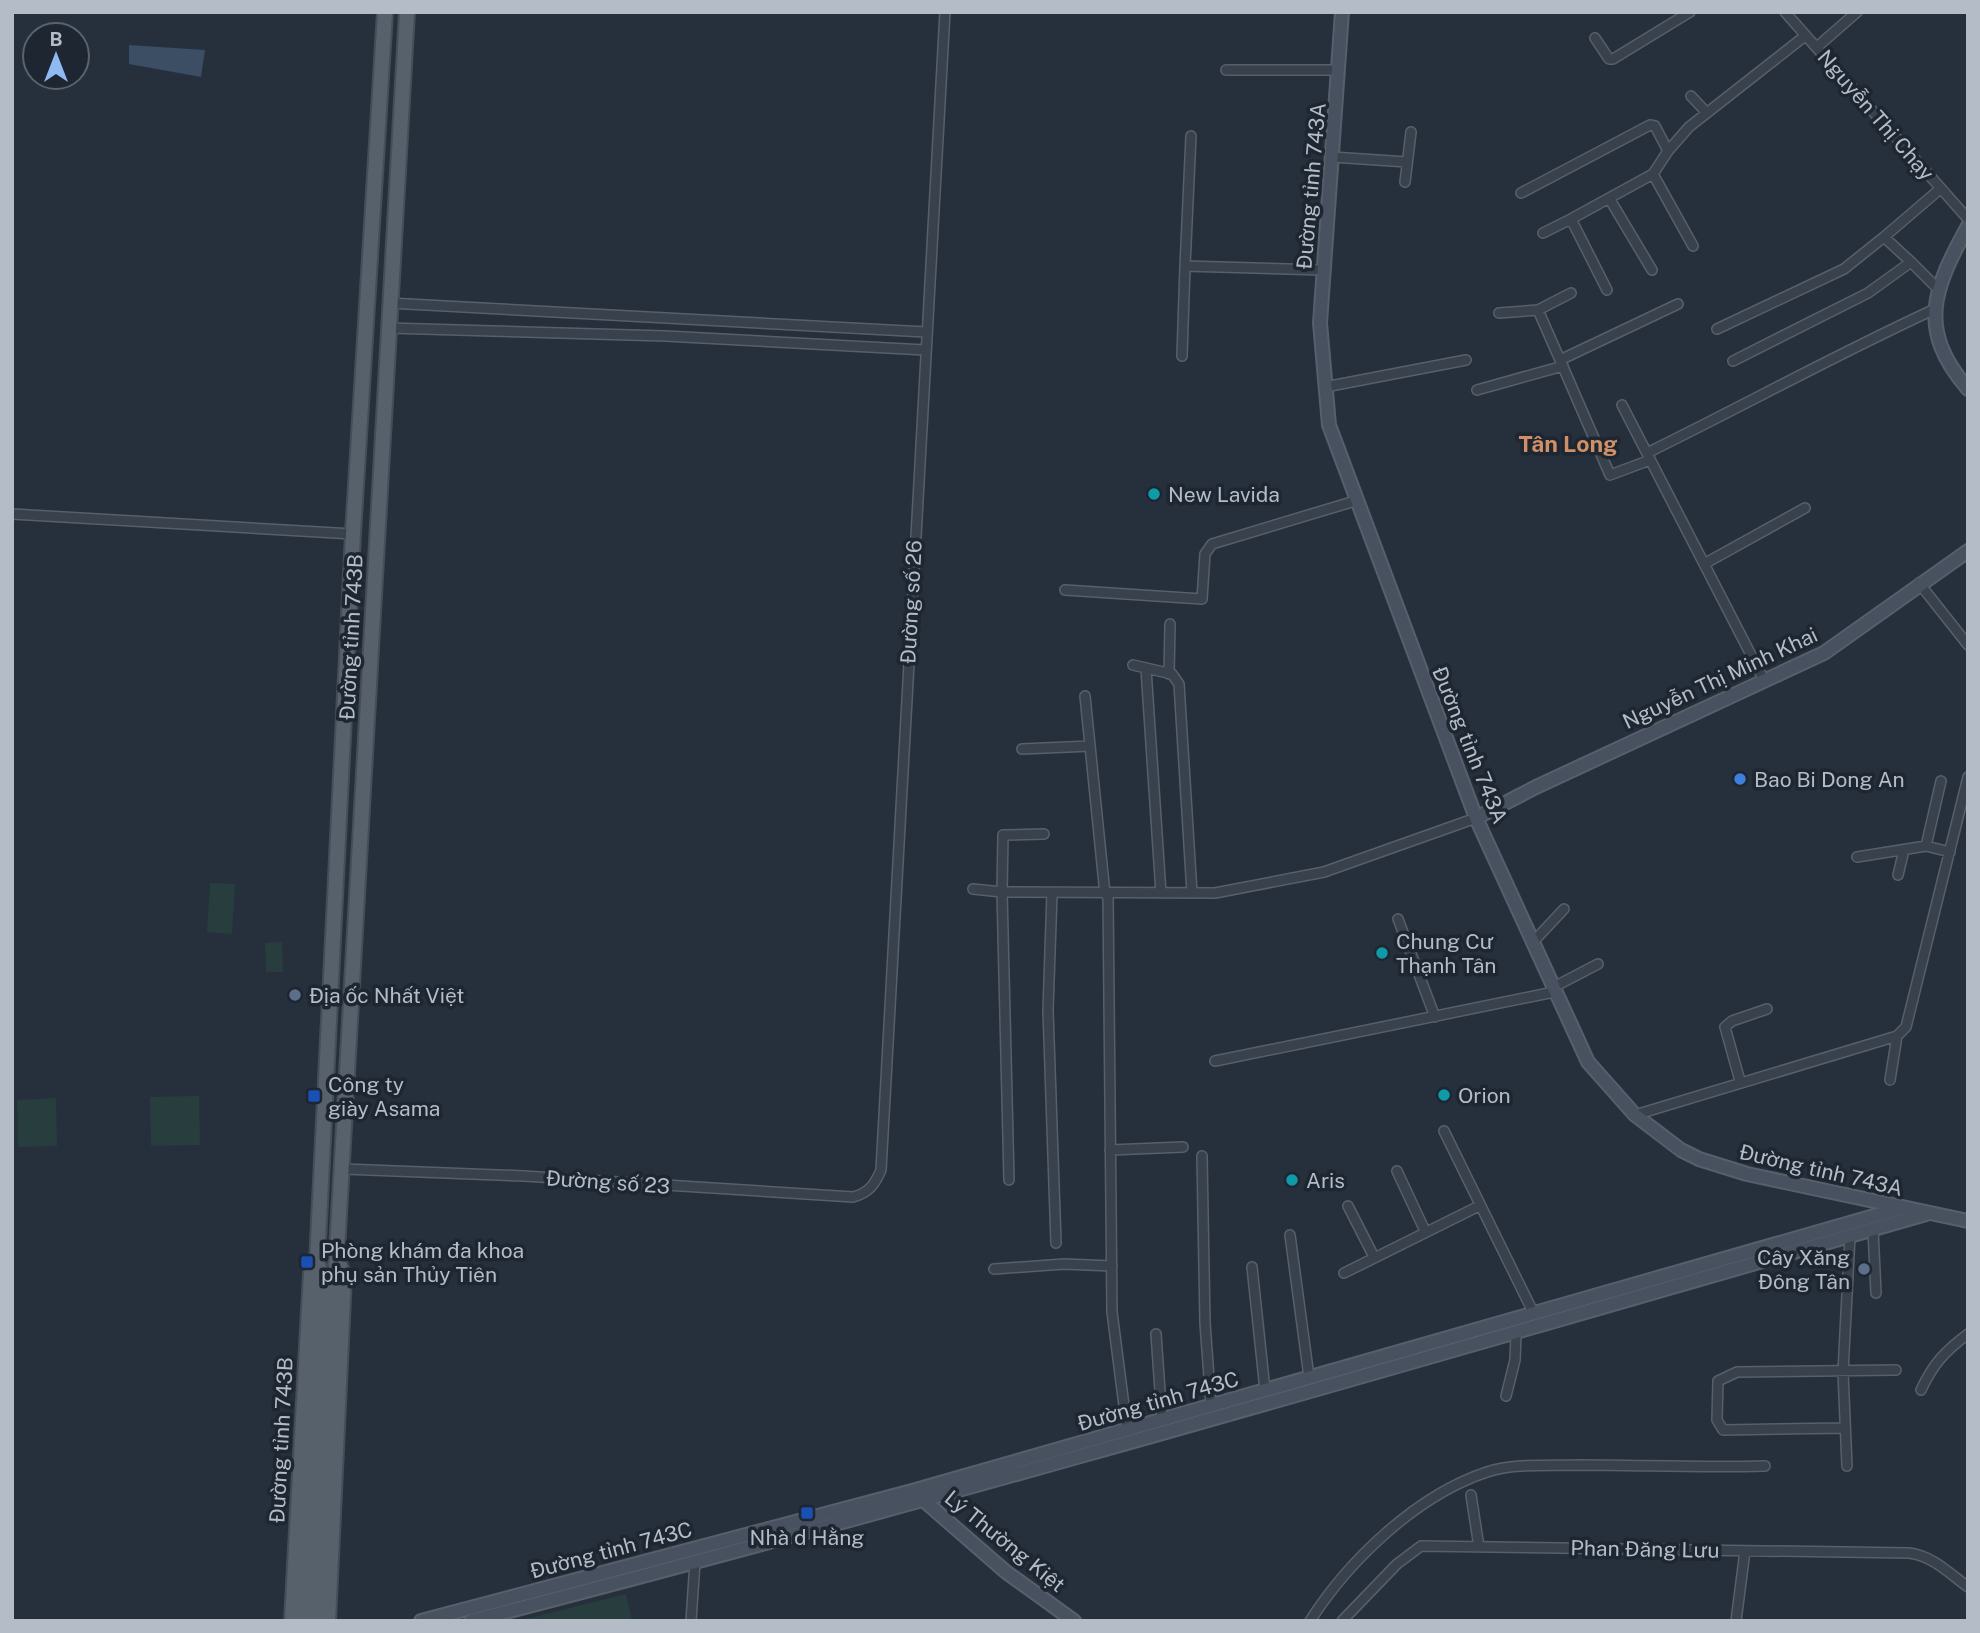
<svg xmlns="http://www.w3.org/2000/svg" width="1980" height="1633" font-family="'Public Sans',sans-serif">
	<rect width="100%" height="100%" fill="#25303c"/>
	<path fill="#283d3e" d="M210 883 235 884 232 934 207 932Z
		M282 942 283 972H266L265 943Z
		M199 1096 200 1145 151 1146 150 1097Z
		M56 1098 57 1146 18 1147 17 1100Z
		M626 1594 632 1621H518Z"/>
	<path fill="#3b4e64" d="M129 45 205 50 201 77 129 64Z"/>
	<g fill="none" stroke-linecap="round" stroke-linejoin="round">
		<g stroke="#575f6a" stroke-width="12">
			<path id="minor" d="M1785 12 1968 219
				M1595 38 1609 59H1613L1690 12
				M1817 47 1857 12
				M1226 70H1339
				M1691 96 1707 113
				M1191 136 1185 266 1323 270
				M1332 157 1407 162
				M1653 174 1693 246
				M1405 182 1411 132
				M1521 193 1650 125 1655 126 1668 151
				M1609 198 1652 270
				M1543 233 1571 219
				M1884 237 1940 189
				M1607 290 1571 219 1653 174 1668 151 1689 127 1805 36
				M389 303 926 332
				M1538 310 1571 293
				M1499 313 1538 310 1560 360
				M388 328 665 336 925 350
				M1717 329 1844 269 1884 237 1911 262
				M1182 356 1185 266
				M1733 361 1868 293 1911 262 1937 288
				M1325 387 1466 360
				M1477 390 1563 366
				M1622 405 1765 682
				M1647 453C1743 406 1837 354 1935 309
				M1650 460 1610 475 1560 360 1678 304
				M12 514 353 534
				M1704 564 1805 508
				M1919 583 1968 645
				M1065 590 1202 599 1205 554 1212 544 1355 501
				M1133 665 1172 674 1179 684 1192 893
				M1146 669 1161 893
				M1169 674 1170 624
				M1085 696 1105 894
				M1022 749 1090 746
				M1926 846 1941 781
				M1857 857 1926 846 1950 852
				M1898 875 1904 850
				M973 889 1002 892 1003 835 1044 834
				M1052 893 1048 1010 1056 1243
				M1108 894 1112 1312 1127 1429
				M1398 919 1435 1017
				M1534 941 1564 909
				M1552 988 1598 964
				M1215 1061 1554 992
				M1890 1080 1897 1036
				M1740 1081 1725 1027 1732 1021 1767 1009
				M1635 1115 1897 1036 1906 1027 1968 777
				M1444 1131 1534 1314
				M1110 1150 1183 1147
				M1202 1156 1205 1323 1211 1405
				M344 1169 524 1176 853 1197C869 1193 875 1184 881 1170L945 12
				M1397 1171 1425 1231
				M1009 1180 1002 892 1215 893 1324 872 1476 818
				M1348 1206 1374 1257
				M1873 1229 1876 1293
				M1290 1235 1309 1377
				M1252 1267 1265 1390
				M994 1269 1064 1264 1112 1266
				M1344 1273 1479 1206
				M1156 1334 1162 1419
				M1921 1390C1933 1364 1945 1351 1968 1334
				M1506 1396 1515 1360 1516 1334
				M1844 1428 1723 1430 1717 1420 1718 1381 1737 1372 1896 1370
				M1847 1466 1843 1372 1850 1236
				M1471 1495 1479 1547
				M691 1621 695 1562
				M1310 1621C1349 1560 1417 1495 1487 1472 1515 1463 1548 1466 1578 1465 1640 1465 1702 1468 1765 1466
				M1342 1621 1397 1564 1421 1546 1909 1553C1933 1556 1949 1573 1968 1587
				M1736 1621 1745 1551"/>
		</g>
		<g stroke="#575f6a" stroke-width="16">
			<path id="secondary" d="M1342 12 1320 323 1329 425 1476 818 1588 1062 1635 1115 1681 1150 1699 1159 1747 1174 1968 1221
				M1968 226C1934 288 1916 329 1968 389
				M1476 818 1536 787 1824 653 1968 551
				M921 1498 1006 1572 1074 1621
				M421 1621 912 1491 1902 1208
				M471 1621C959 1495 1442 1353 1926 1214"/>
		</g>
		<g stroke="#454d58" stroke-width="18">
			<path id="primary" d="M292 1621 311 1274 317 1262 353 534 385 12
				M304 1621 321 1293V1274L317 1262
				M316 1621 407 12
				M328 1621 344 1276 339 1264"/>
		</g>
		<use href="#minor" stroke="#39414c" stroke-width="9"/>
		<use href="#secondary" stroke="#47515f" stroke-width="12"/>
		<use href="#primary" stroke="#57616c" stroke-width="14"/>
	</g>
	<g fill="#0f9aa8" stroke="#1e2631" stroke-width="2.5">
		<circle cx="1154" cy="494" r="7"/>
		<circle cx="1382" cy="953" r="7"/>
		<circle cx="1444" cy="1095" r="7"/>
		<circle cx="1292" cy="1180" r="7"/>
	</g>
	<circle fill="#3f7fe0" stroke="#1e2631" stroke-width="2.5" cx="1740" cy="779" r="7"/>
	<g fill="#5c6f8a" stroke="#1e2631" stroke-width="2.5">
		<circle cx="295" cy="995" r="7"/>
		<circle cx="1864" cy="1269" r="7"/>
	</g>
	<g fill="#1a4fb4" stroke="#1e2631" stroke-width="2.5">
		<rect x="307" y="1089" width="14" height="14" rx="3.5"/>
		<rect x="300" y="1255" width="14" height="14" rx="3.5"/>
		<rect x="800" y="1506" width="14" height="14" rx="3.5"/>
	</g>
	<g text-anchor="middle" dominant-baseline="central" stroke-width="7" stroke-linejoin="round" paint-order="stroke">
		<g font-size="21" fill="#b4bcc7" stroke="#1e2631">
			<text transform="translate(1876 115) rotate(49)">Nguyễn Thị Chạy</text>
			<text transform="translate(1311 186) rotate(-85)">Đường tỉnh 743A</text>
			<text transform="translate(911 602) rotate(-87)">Đường số 26</text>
			<text transform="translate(351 637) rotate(-87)">Đường tỉnh 743B</text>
			<text transform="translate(1720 678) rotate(-25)">Nguyễn Thị Minh Khai</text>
			<text transform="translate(1470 745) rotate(68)">Đường tỉnh 743A</text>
			<text transform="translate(1821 1170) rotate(13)">Đường tỉnh 743A</text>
			<text transform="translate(608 1182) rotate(4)">Đường số 23</text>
			<text transform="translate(1158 1401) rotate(-16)">Đường tỉnh 743C</text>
			<text transform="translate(281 1440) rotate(-87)">Đường tỉnh 743B</text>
			<text transform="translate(1005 1541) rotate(39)">Lý Thường Kiệt</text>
			<text transform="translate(1645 1549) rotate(1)">Phan Đăng Lưu</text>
			<text transform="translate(611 1550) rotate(-15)">Đường tỉnh 743C</text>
		</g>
		<g font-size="21" fill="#b4bcc7" stroke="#1e2631" text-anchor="start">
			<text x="1168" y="494">New Lavida</text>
			<text x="1754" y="779">Bao Bi Dong An</text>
			<text x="1396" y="941">Chung Cư<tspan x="1396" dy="24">Thạnh Tân</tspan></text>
			<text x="309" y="995">Địa ốc Nhất Việt</text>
			<text x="328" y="1084">Công ty<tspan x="328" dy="24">giày Asama</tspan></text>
			<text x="1458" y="1095">Orion</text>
			<text x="1306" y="1180">Aris</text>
			<text x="321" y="1250">Phòng khám đa khoa<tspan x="321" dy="24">phụ sản Thủy Tiên</tspan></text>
			<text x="1850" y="1257" text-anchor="end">Cây Xăng<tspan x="1850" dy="24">Đông Tân</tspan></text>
			<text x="807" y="1537" text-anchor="middle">Nhà d Hằng</text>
		</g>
		<g font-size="23" font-weight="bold" fill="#cf9068" stroke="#1e2631">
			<text x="1568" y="443">Tân Long</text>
		</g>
	</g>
	<rect width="1980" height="1633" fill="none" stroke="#b4bcc7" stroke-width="28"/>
	<g transform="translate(56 56)"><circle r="33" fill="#1e2631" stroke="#5a626d" stroke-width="2"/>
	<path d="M0-5L12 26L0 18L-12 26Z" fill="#8eb9f3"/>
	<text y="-10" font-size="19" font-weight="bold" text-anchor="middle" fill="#b4bcc7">B</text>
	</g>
</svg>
